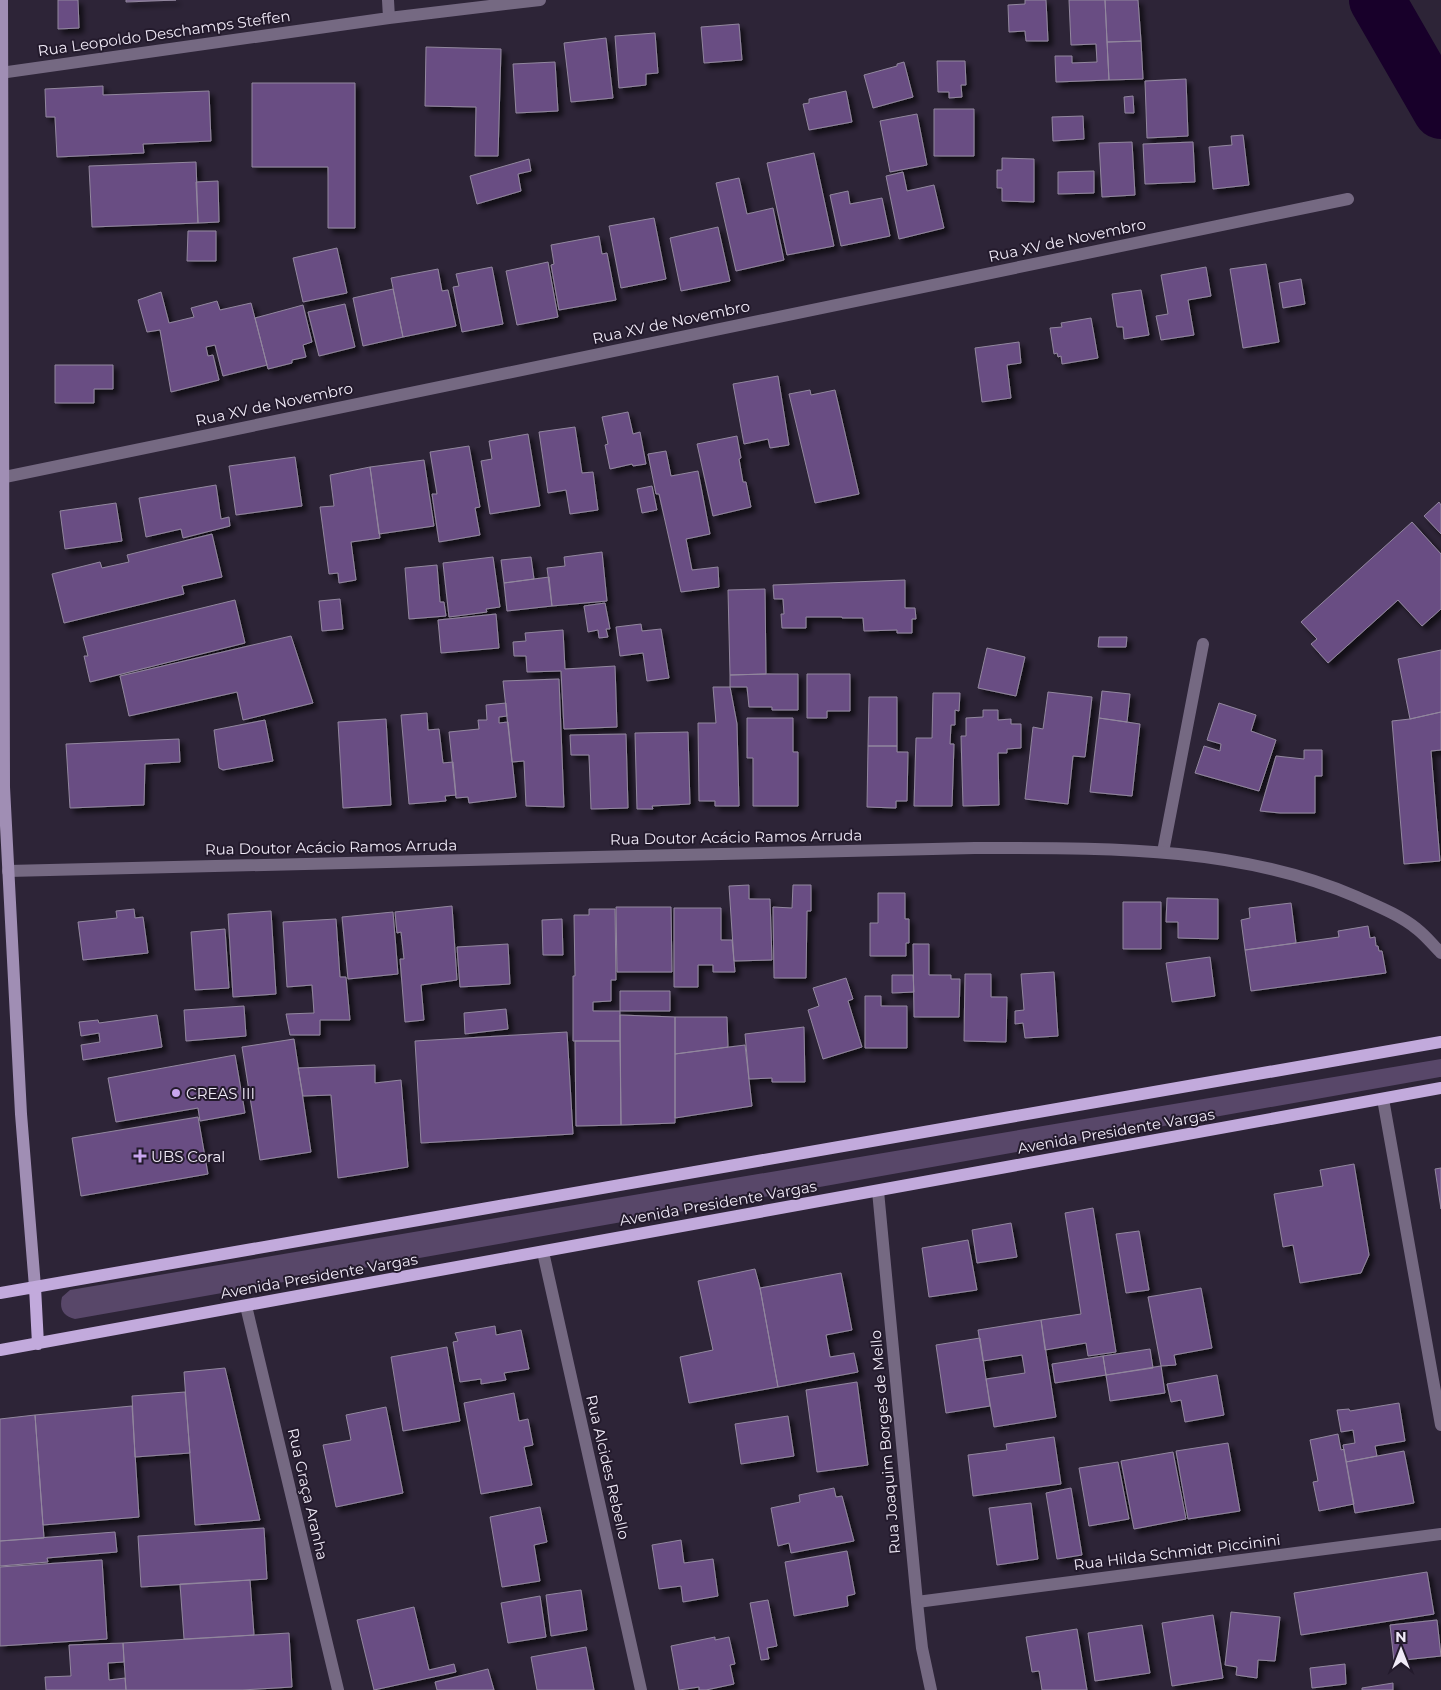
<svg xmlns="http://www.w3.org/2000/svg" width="1441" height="1690" font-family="Montserrat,sans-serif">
	<defs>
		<filter id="shadow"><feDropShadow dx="4.5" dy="4.5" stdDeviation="2.5" flood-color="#0009"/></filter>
	</defs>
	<rect width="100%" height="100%" fill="#2d2437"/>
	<path fill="#584769" d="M1441 1059V1077H1440L75 1319C63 1316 59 1309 62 1297L70 1290Z"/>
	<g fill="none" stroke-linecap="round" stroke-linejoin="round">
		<path stroke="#18002a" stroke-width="9" d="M1377 2 1378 0"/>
		<path stroke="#18002a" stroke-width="56" d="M1377 0 1441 111"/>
	</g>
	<path fill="#694e83" stroke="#92879e" filter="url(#shadow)" d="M58 0H78L79 28 58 29Z
		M126 0H176L126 2Z
		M1025 0H1046L1048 41H1026L1025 31 1009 32 1008 5 1025 4Z
		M1069 0H1105L1109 80 1056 82 1055 56H1072V63L1097 62 1096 44 1071 45Z
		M1105 0H1138L1141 41 1107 42Z
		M739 24 742 60 704 63 701 27Z
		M655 33 658 73 646 74V85L619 88 615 36Z
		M606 38 613 98 571 102 564 43Z
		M1141 41 1143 79 1109 80 1107 42Z
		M426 47 501 49 498 156H475L476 107 425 106Z
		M937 61H965L966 85H961L962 97 949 98V92H938Z
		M555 62 558 111 516 113 513 64Z
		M904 62 913 97 873 108 864 75 897 66V64Z
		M1186 79 1188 136 1147 138 1145 81Z
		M252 83H355V228H328V167H252Z
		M103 86V95L209 91 211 141 143 144 144 153 57 157 55 117H46L45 89Z
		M846 91 852 122 809 130 803 104 809 103V99Z
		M1133 96 1134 113H1125L1124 97Z
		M934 109H974V156H934Z
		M917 114 927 165 890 172 880 121Z
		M1083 116 1084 139 1053 141 1052 117Z
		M1243 135 1249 185 1213 189 1209 147 1232 145 1231 136Z
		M1132 142 1135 195 1102 197 1099 143Z
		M1193 142 1195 182 1145 184 1143 144Z
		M814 153 834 246 787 255 767 163Z
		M1002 158 1034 159V202L1002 201V188H997V170H1002Z
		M529 159 531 171 518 174 521 191 477 204 470 176Z
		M196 162 198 223 92 227 89 166Z
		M1094 171V193L1058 194V172Z
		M903 172 907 191 934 185 944 228 899 239 886 176Z
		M739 178 747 214 773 208 784 260 736 271 716 183Z
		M218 181 219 222 198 223 196 182Z
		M848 191 850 204 882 198 890 236 841 246 830 195Z
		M654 218 666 279 621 288 609 226Z
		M718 227 730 281 681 291 670 238Z
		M188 231H216V261H187Z
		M599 236 602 254 607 253 616 300 559 310 551 265 554 264 551 245Z
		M337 248 347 293 303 302 293 258Z
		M548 262 558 317 517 325 506 271Z
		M1266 264 1279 342 1243 348 1230 269Z
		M492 267 503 324 462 332 453 287 459 286 456 274Z
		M1206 267 1211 296 1188 300 1194 335 1161 340 1156 316 1168 314 1161 275Z
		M438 269 442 291 448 290 456 326 403 337 391 278Z
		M1301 279 1305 304 1283 308 1279 283Z
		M393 289 403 337 363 346 353 298Z
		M1141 290 1149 335 1124 339 1123 327H1117L1112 294Z
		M161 292 169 323 194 317 191 308 217 301 220 310 251 303 267 365 223 376 215 345 206 347 208 356 213 355 219 380 171 392 160 330 147 332 138 300Z
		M345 304 355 347 319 356 308 312Z
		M303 305 312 342 303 345 306 357 292 360V363L268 369 255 318Z
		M1091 318 1098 358 1062 364 1061 356 1058 357 1057 353 1054 354 1050 328 1062 327 1061 323Z
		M1019 342 1021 363 1007 365 1011 398 982 402 975 348Z
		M55 365H113V389H94V403H55Z
		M778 376 789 445 770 448 768 439 744 444 733 384Z
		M810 390 811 395 835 390 859 494 815 503 789 394Z
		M628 412 633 434 640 432 646 464 633 466 632 464 610 469 605 445 608 444 602 417Z
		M575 427 582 473 593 472 598 510 570 514 566 490 548 493 539 432Z
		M528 434 540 506 490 514 481 461 492 459 489 441Z
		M737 436 741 458 739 459 743 482H746L751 507 713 516 697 444Z
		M469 446 480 507 475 508 480 535 439 542 432 494H437L430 452Z
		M666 451 671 476 698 471 710 534 686 539 692 570 718 567 719 587 681 592 659 494H656L648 454Z
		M295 457 302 506 236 515 229 466Z
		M424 460 434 526 379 534 370 467Z
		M370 467 380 538 351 542 356 580 339 583 338 573 329 574 320 507 334 506 330 475Z
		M216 485 221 519 229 517 230 526 183 538 181 529 146 537 139 498Z
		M652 486 657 510 642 513 637 489Z
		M1439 502 1441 505V534L1424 516Z
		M116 503 122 541 65 549 60 511Z
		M1412 522 1441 554V609L1422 626 1398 600 1328 663 1311 644 1317 639 1301 622Z
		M212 534 222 577 182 586 184 594 64 623 52 574 100 562 102 568 129 562 127 555Z
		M602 552 607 601 552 606 547 568 565 566 564 557Z
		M493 557 500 607 486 609 487 612 449 617 443 563Z
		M531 557 534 579 504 583 501 560Z
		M437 565 440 602H444L446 616 409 619 405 568Z
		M549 577 552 606 507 611 504 583Z
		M905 580V608H915L916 619H912V633H897V630L864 631 863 618H842V617H806V628H782L781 614H784L783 599H774L773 585Z
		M765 589 766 674 730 675 728 590Z
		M340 599 343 629 322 631 319 601Z
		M235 600 245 643 90 682 84 656H88L83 637Z
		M605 603 610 629H606L608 637 599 638 598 630 588 632 584 606Z
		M496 614 499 648 441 653 438 620Z
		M641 624 642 631 661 629 669 678 647 681 643 653 620 656 616 627Z
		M563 630 565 669 615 666 617 727 564 729 561 671 527 672 526 656H514L513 642 526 641 525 633Z
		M291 636 313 703 243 720 237 692 129 716 120 676Z
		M1099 637H1127L1126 647H1098Z
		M987 648 1025 657 1016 696 978 688Z
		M1441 650V712L1410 719 1398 659Z
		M766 674H798V710H772V707H749L747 687H730V675Z
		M807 674H850V711H827V718H807Z
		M559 679 564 807 526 806 524 761 512 762 503 681Z
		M713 687H730L737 724 739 806H715V801H699L698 723H716Z
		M1102 691 1130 694 1127 722 1099 718Z
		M1048 692 1092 697 1085 757 1073 756 1068 804 1025 799 1033 727 1043 729Z
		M933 693H960L959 711 955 710V725H951L950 744H954L952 806H914L916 738H932Z
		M869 697H897V746H868Z
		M506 703 507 716 499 717V723L508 722 516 797 469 803 468 797 456 798 449 732 479 729 478 720H487L486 705Z
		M1219 703 1256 715 1251 731 1276 740 1259 791 1195 773 1204 746 1220 751 1221 744 1207 740Z
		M983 710H998V720L1011 719V724H1021V748L1007 749V753H998L999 805 963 806 961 736H966V718L983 717Z
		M1441 712V750L1431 751 1440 861 1404 864 1392 721 1410 719Z
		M427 713 428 730 439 729 443 763 453 762 456 795 445 796 446 801 409 804 401 715Z
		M747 718H793V752H798V806H753V758H747Z
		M1099 718 1140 724 1132 796 1090 792Z
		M386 719 391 805 343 808 338 722Z
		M265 720 273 761 223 770 219 768 214 730Z
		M688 732 690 804 652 806 653 809H637L635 733Z
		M626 734 628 808 591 809 589 755H571L570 735Z
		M179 739 180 762 145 764 144 805 70 808 66 744Z
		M868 746H897V752H908L907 801H896V808L867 807Z
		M1304 750H1322V776H1315V813H1280L1260 811 1276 756 1304 759Z
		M749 885V899H770L772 960 734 961 729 886Z
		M793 885H811V911H807L806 978H774L773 907 792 908Z
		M878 893H905V919H909V943H906V956H870V923H878Z
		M1167 898 1218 899V939L1178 938V922H1166Z
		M1123 902H1161V949H1123Z
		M1291 903 1296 943 1245 950 1241 920 1250 918 1249 908Z
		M452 906 457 980 421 985 424 1020 405 1022 400 959H404L401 932 397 933 395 912Z
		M616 907H671L672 972H617Z
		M674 908H721V940H732L735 972H713V965H698V987H674Z
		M134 909 135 918 143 917 148 953 83 960 78 922 117 918 116 911Z
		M589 909H615L616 980H611V1001L593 1002V1011H620V1041H573V976H575L574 915H589Z
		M271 911 276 994 233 997 228 914Z
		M393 912 398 974 348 979 342 917Z
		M336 919 340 977H346L350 1020H320V1035H290L286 1014 314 1013 312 985 287 987 283 922Z
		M562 919 563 955H543L542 920Z
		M1368 926 1370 938 1375 937 1376 946H1378L1379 951H1382L1386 973 1251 991 1245 950 1339 937 1338 931Z
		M225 929 229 988 195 990 191 932Z
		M508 944 510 984 460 987 457 947Z
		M913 944H929V975H951V979H960L959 1017H914Z
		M1210 957 1215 996 1172 1002 1166 963Z
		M1054 972 1058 1036 1025 1038 1023 1023 1015 1024V1011L1024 1010 1021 974Z
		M965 974H991V997H1007L1006 1042 964 1041Z
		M892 975H913L914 992 892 993Z
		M846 978 853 999 848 1001 862 1047 823 1059 808 1010 819 1006 813 988Z
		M620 991H670V1011H620Z
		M865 996H881V1006H907V1048H865Z
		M244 1006 246 1036 186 1041 184 1010Z
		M506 1009 508 1029 465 1034 464 1013Z
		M157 1015 162 1047 83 1060 81 1045 100 1042 99 1033 81 1036 79 1022 98 1020 99 1023Z
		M620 1015 675 1017V1123L621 1125Z
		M675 1017H727L728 1047 675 1054Z
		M804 1027 805 1082H772V1078L749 1079 745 1034Z
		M567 1032 573 1134 421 1143 415 1041Z
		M294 1039 311 1152 260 1160 242 1047Z
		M575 1041H620L621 1125 576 1126Z
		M745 1045 752 1106 675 1118V1054Z
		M235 1055 245 1113 200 1121 198 1108 116 1122 108 1078Z
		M375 1065V1083L401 1080 408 1167 338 1178 331 1095 303 1096 298 1068Z
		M198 1117 208 1174 81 1196 72 1138Z
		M1354 1164 1369 1255 1361 1273 1300 1283 1293 1245 1283 1247 1274 1194 1323 1186 1320 1170Z
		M1441 1168V1209L1435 1169Z
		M1093 1208 1116 1352 1088 1356 1086 1343 1045 1350 1041 1320 1081 1314 1065 1213Z
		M1011 1223 1017 1257 977 1263 972 1230Z
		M1139 1231 1149 1290 1126 1293 1116 1234Z
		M968 1240 977 1290 929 1297 922 1248Z
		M755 1269 760 1288 778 1387 689 1403 680 1357 713 1350 698 1281Z
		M841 1273 852 1330 826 1335 830 1357 854 1353 858 1372 778 1387 760 1288Z
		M1201 1288 1212 1348 1174 1355 1176 1365 1161 1366 1148 1297Z
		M1041 1320 1056 1417 994 1427 986 1379 1025 1373 1022 1355 983 1361 978 1330Z
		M495 1326 496 1335 521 1330 529 1369 504 1373 506 1380 481 1384V1379L460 1382 453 1342 458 1341 455 1333Z
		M980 1338 990 1406 946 1413 936 1345Z
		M447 1347 460 1421 403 1431 391 1357Z
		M1150 1349 1153 1368 1106 1375 1103 1356Z
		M1103 1356 1106 1375 1055 1383 1052 1364Z
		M1161 1366 1165 1393 1110 1401 1106 1375Z
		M225 1368 260 1520 195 1525 184 1372Z
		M1217 1375 1224 1415 1185 1422 1181 1400 1171 1402 1167 1384Z
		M857 1382 868 1465 817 1472 806 1390Z
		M185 1392 190 1453 135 1457 132 1396Z
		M514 1393 519 1421 528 1419 533 1445 524 1447 532 1485 481 1494 464 1403Z
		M1399 1403 1405 1441 1375 1446 1377 1456 1346 1462 1343 1445 1355 1443 1353 1430 1341 1432 1337 1410 1349 1409 1350 1411Z
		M132 1406 139 1517 43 1525 35 1415Z
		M386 1407 403 1493 336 1507 323 1445 351 1440 346 1415Z
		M35 1415 44 1538 0 1541V1419Z
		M788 1416 794 1456 741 1464 735 1424Z
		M1338 1434 1341 1450 1344 1449 1354 1504 1319 1511 1313 1482 1318 1481 1310 1440Z
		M1054 1437 1061 1484 973 1496 968 1455 1007 1450 1006 1444Z
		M1228 1443 1240 1511 1188 1519 1176 1451Z
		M1404 1451 1414 1503 1355 1513 1346 1462Z
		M1173 1452 1186 1519 1134 1529 1121 1461Z
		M1118 1462 1129 1519 1089 1526 1079 1468Z
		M834 1488 836 1497 842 1496 854 1541 791 1553 789 1543 778 1546 771 1508 800 1502 799 1495Z
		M1071 1488 1082 1555 1057 1559 1046 1493Z
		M1031 1503 1038 1559 997 1565 989 1508Z
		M540 1507 547 1542 534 1545 540 1581 502 1587 490 1517Z
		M264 1528 267 1579 141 1587 138 1536Z
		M115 1532 117 1552 47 1558 48 1562 0 1566V1541Z
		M681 1540 684 1563 713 1559 718 1596 683 1602 681 1586 659 1589 652 1545Z
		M847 1551 855 1594 847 1596 848 1606 794 1616 785 1562Z
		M102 1560 107 1639 0 1646V1567Z
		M1427 1572 1434 1614 1301 1635 1294 1593Z
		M250 1580 254 1635 184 1639 180 1584Z
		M581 1590 587 1630 551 1636 546 1595Z
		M540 1596 546 1637 508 1643 501 1603Z
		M768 1600 777 1646 767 1648 769 1659 761 1660 750 1603Z
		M414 1607 429 1670 454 1664 456 1672 374 1690 357 1620Z
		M1231 1612 1280 1617 1275 1661 1258 1660 1257 1678 1236 1675 1237 1667 1225 1665Z
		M1213 1615 1223 1678 1172 1686 1162 1623Z
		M1437 1620 1441 1656 1394 1661 1390 1625Z
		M1142 1625 1150 1673 1095 1681 1088 1633Z
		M1077 1629 1087 1690H1042L1039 1671 1032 1672 1026 1637Z
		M289 1633 292 1687 242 1690H126L123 1643Z
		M715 1637V1640L729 1637 735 1664 730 1665 734 1684 706 1690H699V1687L679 1690 671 1646Z
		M123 1643 124 1662 108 1663 109 1680 125 1678 126 1690H46L45 1677 71 1676 69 1645Z
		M586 1647 594 1690H537L531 1657Z
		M1345 1664 1346 1684 1312 1688 1310 1668Z
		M488 1669 494 1690H437L435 1682Z
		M1393 1683V1690H1362V1688Z"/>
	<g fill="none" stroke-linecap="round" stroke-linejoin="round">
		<path stroke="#756982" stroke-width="12" d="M1163 852 1203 644"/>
		<path stroke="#756982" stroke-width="12" d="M388 0 389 18
			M0 73 389 18 540 0
			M0 478 1348 199
			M8 871 975 848C1102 848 1237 845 1357 897 1377 906 1400 915 1417 929 1426 936 1433 945 1441 953
			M1383 1099 1441 1425
			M878 1191 917 1602 922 1648 931 1690
			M543 1252 641 1690
			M246 1306 338 1690
			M917 1602 1441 1534"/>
		<path stroke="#a08eb4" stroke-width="12" d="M2 0 4 787 21 1114 35 1287"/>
		<path stroke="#c2aadc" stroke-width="12" d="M35 1287 38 1344
			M0 1293 1441 1042
			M0 1350 1441 1088"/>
	</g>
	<g fill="#c9a5ee" stroke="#231a2c" stroke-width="2">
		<circle cx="176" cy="1093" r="5"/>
		<path d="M137.5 1148.5h5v5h5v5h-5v5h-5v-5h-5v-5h5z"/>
	</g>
	<g text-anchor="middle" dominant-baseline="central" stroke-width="4" stroke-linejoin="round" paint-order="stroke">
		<g font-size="15" fill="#f0eaf7" stroke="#231a2c">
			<text transform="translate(164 33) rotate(-8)">Rua Leopoldo Deschamps Steffen</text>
			<text transform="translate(1067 240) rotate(-12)">Rua XV de Novembro</text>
			<text transform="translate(671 322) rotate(-12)">Rua XV de Novembro</text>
			<text transform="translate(274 404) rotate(-12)">Rua XV de Novembro</text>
			<text transform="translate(736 837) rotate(-1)">Rua Doutor Acácio Ramos Arruda</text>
			<text transform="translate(331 847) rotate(-1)">Rua Doutor Acácio Ramos Arruda</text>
			<text transform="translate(1116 1131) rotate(-10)">Avenida Presidente Vargas</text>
			<text transform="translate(718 1203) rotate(-10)">Avenida Presidente Vargas</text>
			<text transform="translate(319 1276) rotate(-10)">Avenida Presidente Vargas</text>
			<text transform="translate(885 1442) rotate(-95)">Rua Joaquim Borges de Mello</text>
			<text transform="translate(608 1467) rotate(77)">Rua Alcides Rebello</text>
			<text transform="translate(308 1494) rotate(77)">Rua Graça Aranha</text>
			<text transform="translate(1177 1552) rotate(-7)">Rua Hilda Schmidt Piccinini</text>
		</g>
		<g font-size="15" fill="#f0eaf7" stroke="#231a2c" text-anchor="start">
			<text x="186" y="1093">CREAS III</text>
			<text x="151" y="1156">UBS Coral</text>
		</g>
	</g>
	<g transform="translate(1401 1650)" stroke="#231a2c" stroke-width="4" paint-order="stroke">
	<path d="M0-4L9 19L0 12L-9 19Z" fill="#f0eaf7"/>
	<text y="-8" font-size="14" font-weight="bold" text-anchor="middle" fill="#f0eaf7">N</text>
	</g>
</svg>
